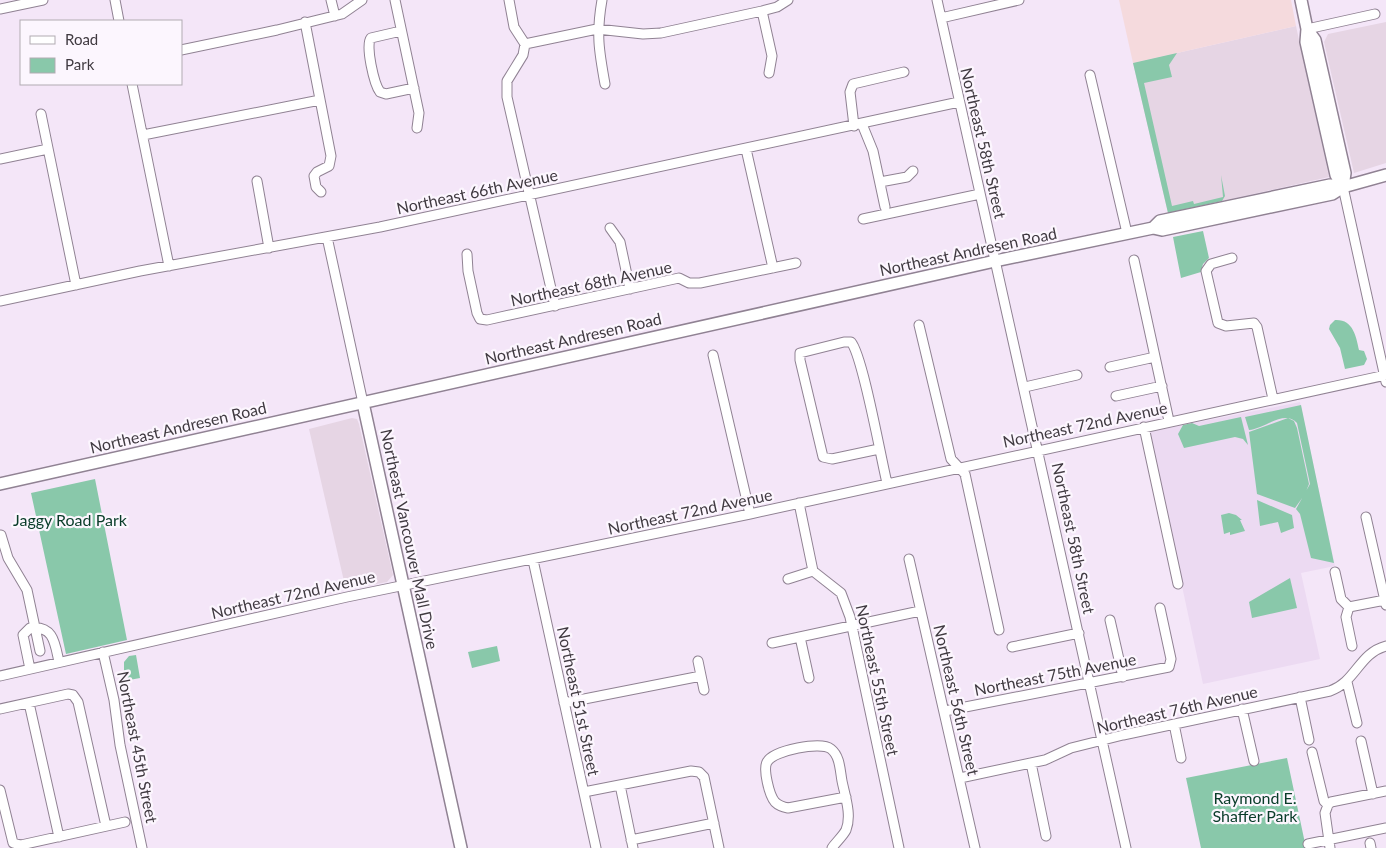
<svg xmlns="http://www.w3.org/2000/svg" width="1386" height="848" font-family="Lato,sans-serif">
	<rect width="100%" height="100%" fill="#f4e6f8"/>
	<path fill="#e6d5e4" d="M1386 22V163L1354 173 1324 42 1328 34Z
		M1296 26 1329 177 1168 213 1133 63Z
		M352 418 357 419 359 424 393 575 387 582 346 590 309 429Z"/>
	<path fill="#f5dadd" d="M1119 0H1291L1296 26 1133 63Z"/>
	<path fill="#ecdaf2" d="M1300 402 1335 566 1301 573 1320 659 1203 684 1149 432Z"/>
	<path fill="#89c8aa" d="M1177 53 1169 65 1172 77 1144 83 1172 206 1193 201 1194 204 1223 197 1221 175 1225 196 1222 201 1168 213 1133 63Z
		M1203 231 1209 258 1203 264 1201 272 1181 278 1173 237Z
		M1335 320C1353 319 1356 336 1359 350L1364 351 1367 359 1364 365 1345 369 1340 348 1329 329 1330 325Z
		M1301 405 1334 563 1311 558 1300 514 1296 509 1310 484 1297 423C1285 409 1264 429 1249 430L1245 417Z
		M1241 417 1248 445 1243 439 1235 437 1184 448 1178 434 1183 425 1192 423 1199 426Z
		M1288 418 1294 421 1297 428 1309 484 1305 494 1295 508 1257 494 1249 432Z
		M95 479 127 640 66 654 31 493Z
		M1257 500 1292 515 1294 528 1281 533 1278 522 1260 526Z
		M1229 513 1236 515 1242 520H1240L1245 531 1230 535V532L1224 534 1221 515Z
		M1290 578 1297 608 1252 618 1249 602Z
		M497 646 500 661 472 668 468 652Z
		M136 655 140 678 124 681V662L129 656Z
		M1287 758 1306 848H1201L1186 778Z"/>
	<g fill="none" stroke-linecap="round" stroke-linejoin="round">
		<g stroke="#908293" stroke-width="11">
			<path id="minor" d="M115 0 119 21
				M331 0 335 16
				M395 0 419 113 417 128
				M509 0 514 27 525 44 523 55 507 81V97L555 306
				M602 0C596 34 599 51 605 84
				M937 0 1126 848
				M0 9 43 0
				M762 11 772 56 769 73
				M941 18 1019 0
				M305 22 331 156 329 166 317 172 314 176 316 187 321 192
				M1307 29 1375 14
				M401 31 371 38C365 45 374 84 380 92L386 94 414 88
				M525 44 597 29 643 34 661 33 762 11 777 7 788 0
				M181 50 277 30 342 14 362 0
				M1090 75 1127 233
				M132 84 169 266
				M41 114 76 285
				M862 124 873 151 885 207
				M854 126 850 92 853 84 904 72
				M143 135 320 100
				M746 149 773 268
				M0 159 48 149
				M257 181 269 248
				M880 182 907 177 913 171
				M1343 187 1386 382
				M863 219 980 194
				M610 228 620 242 630 289
				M327 237 363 403
				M467 254 468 271 477 313 480 319 487 320 679 278 689 283H700L796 263
				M1232 258 1211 264 1206 271 1218 323 1226 326 1254 323 1257 327 1273 399
				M1134 260 1169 421
				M0 301 140 271 380 227 959 102
				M919 325 951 459 965 474 999 630
				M713 355 750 514
				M1110 367 1155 357
				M1025 387 1077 375
				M1116 396 1162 386
				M1144 427 1178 584
				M879 449 832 459 823 457 800 360V353L844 342H851C863 356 881 459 887 483
				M799 503 813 571 841 593 850 617 899 848
				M1366 517 1386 605
				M1 535 8 558 27 590 40 651
				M909 559 975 848
				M533 560 596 848
				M1335 572 1341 599 1349 607 1346 617 1352 646
				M788 579 813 571
				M1349 607 1385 600
				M1110 620 1123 677
				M800 637 809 678
				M772 643 920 611
				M1012 647 1079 633
				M103 652 114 700 120 745 142 848
				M698 661 704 690
				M30 669 23 635 30 628C54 625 55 644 59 662
				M0 676 347 597 750 514 1386 375
				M1347 682 1357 723
				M1300 697 1309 740
				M29 703 59 837
				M564 703 701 676
				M0 709 68 694 73 695 78 702 106 826
				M1242 709 1254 761
				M945 711 1169 667 1171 659 1160 608
				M1174 724 1181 758
				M1361 741 1373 794
				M1312 752 1324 801 1328 805
				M1031 763 1046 836
				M960 778 1045 760 1071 748 1123 735 1330 691C1356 682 1359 653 1386 646
				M620 785 633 848
				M0 790 13 843 21 845 125 822
				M584 792 691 771 699 772 704 777 719 848
				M1328 805 1331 802 1386 791
				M1328 805 1325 813 1330 848
				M631 840 714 823
				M1370 843 1371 848
				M1308 844 1386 828
				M832 848C836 842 843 836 846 830 852 815 845 796 842 781 840 770 840 756 831 749 821 741 774 750 767 762 763 769 769 795 775 802 779 806 783 807 788 808L846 797"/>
		</g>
		<g stroke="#908293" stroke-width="14">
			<path id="major" d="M1301 0 1307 29 1306 42 1336 175 1343 187
				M1307 29 1315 40 1345 173 1343 187
				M1153 228 1160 221 1330 185 1343 187 1386 175
				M363 403 461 848
				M0 484 995 261 1153 228 1162 230 1332 194 1343 187"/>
		</g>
		<use href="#minor" stroke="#fff" stroke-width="9"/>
		<use href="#major" stroke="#fff" stroke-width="11"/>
	</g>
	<g text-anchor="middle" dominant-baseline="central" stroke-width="4.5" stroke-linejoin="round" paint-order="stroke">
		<g font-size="16" fill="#403a41" stroke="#fcf6fe">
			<text transform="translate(984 143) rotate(77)">Northeast 58th Street</text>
			<text transform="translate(477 191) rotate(-12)">Northeast 66th Avenue</text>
			<text transform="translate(968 251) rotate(-12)">Northeast Andresen Road</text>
			<text transform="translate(591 283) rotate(-12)">Northeast 68th Avenue</text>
			<text transform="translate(573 338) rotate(-13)">Northeast Andresen Road</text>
			<text transform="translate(1085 424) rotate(-12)">Northeast 72nd Avenue</text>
			<text transform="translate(178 427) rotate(-13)">Northeast Andresen Road</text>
			<text transform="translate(690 511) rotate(-12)">Northeast 72nd Avenue</text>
			<text transform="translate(1074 538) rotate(78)">Northeast 58th Street</text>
			<text transform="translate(410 539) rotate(78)">Northeast Vancouver Mall Drive</text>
			<text transform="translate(293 594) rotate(-13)">Northeast 72nd Avenue</text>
			<text transform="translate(1055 674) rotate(-11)">Northeast 75th Avenue</text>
			<text transform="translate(878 680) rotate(78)">Northeast 55th Street</text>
			<text transform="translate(957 700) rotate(77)">Northeast 56th Street</text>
			<text transform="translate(579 701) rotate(78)">Northeast 51st Street</text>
			<text transform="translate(1177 709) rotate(-13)">Northeast 76th Avenue</text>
			<text transform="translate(138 747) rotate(79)">Northeast 45th Street</text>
		</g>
		<g font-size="16" fill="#093c29" stroke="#fcf6fe">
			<text x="70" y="519">Jaggy Road Park</text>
			<text x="1255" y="797">Raymond E.<tspan x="1255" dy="18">Shaffer Park</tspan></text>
		</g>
	</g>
	<rect x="20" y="20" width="162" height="65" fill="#fcf6fe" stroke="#b1abb2"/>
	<rect x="30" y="36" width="25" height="8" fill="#ffffff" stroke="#b1abb2"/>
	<text x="65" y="45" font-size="15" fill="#403a41">Road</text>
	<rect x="30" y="58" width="25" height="15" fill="#89c8aa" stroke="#b1abb2"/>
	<text x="65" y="70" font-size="15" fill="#403a41">Park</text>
</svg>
